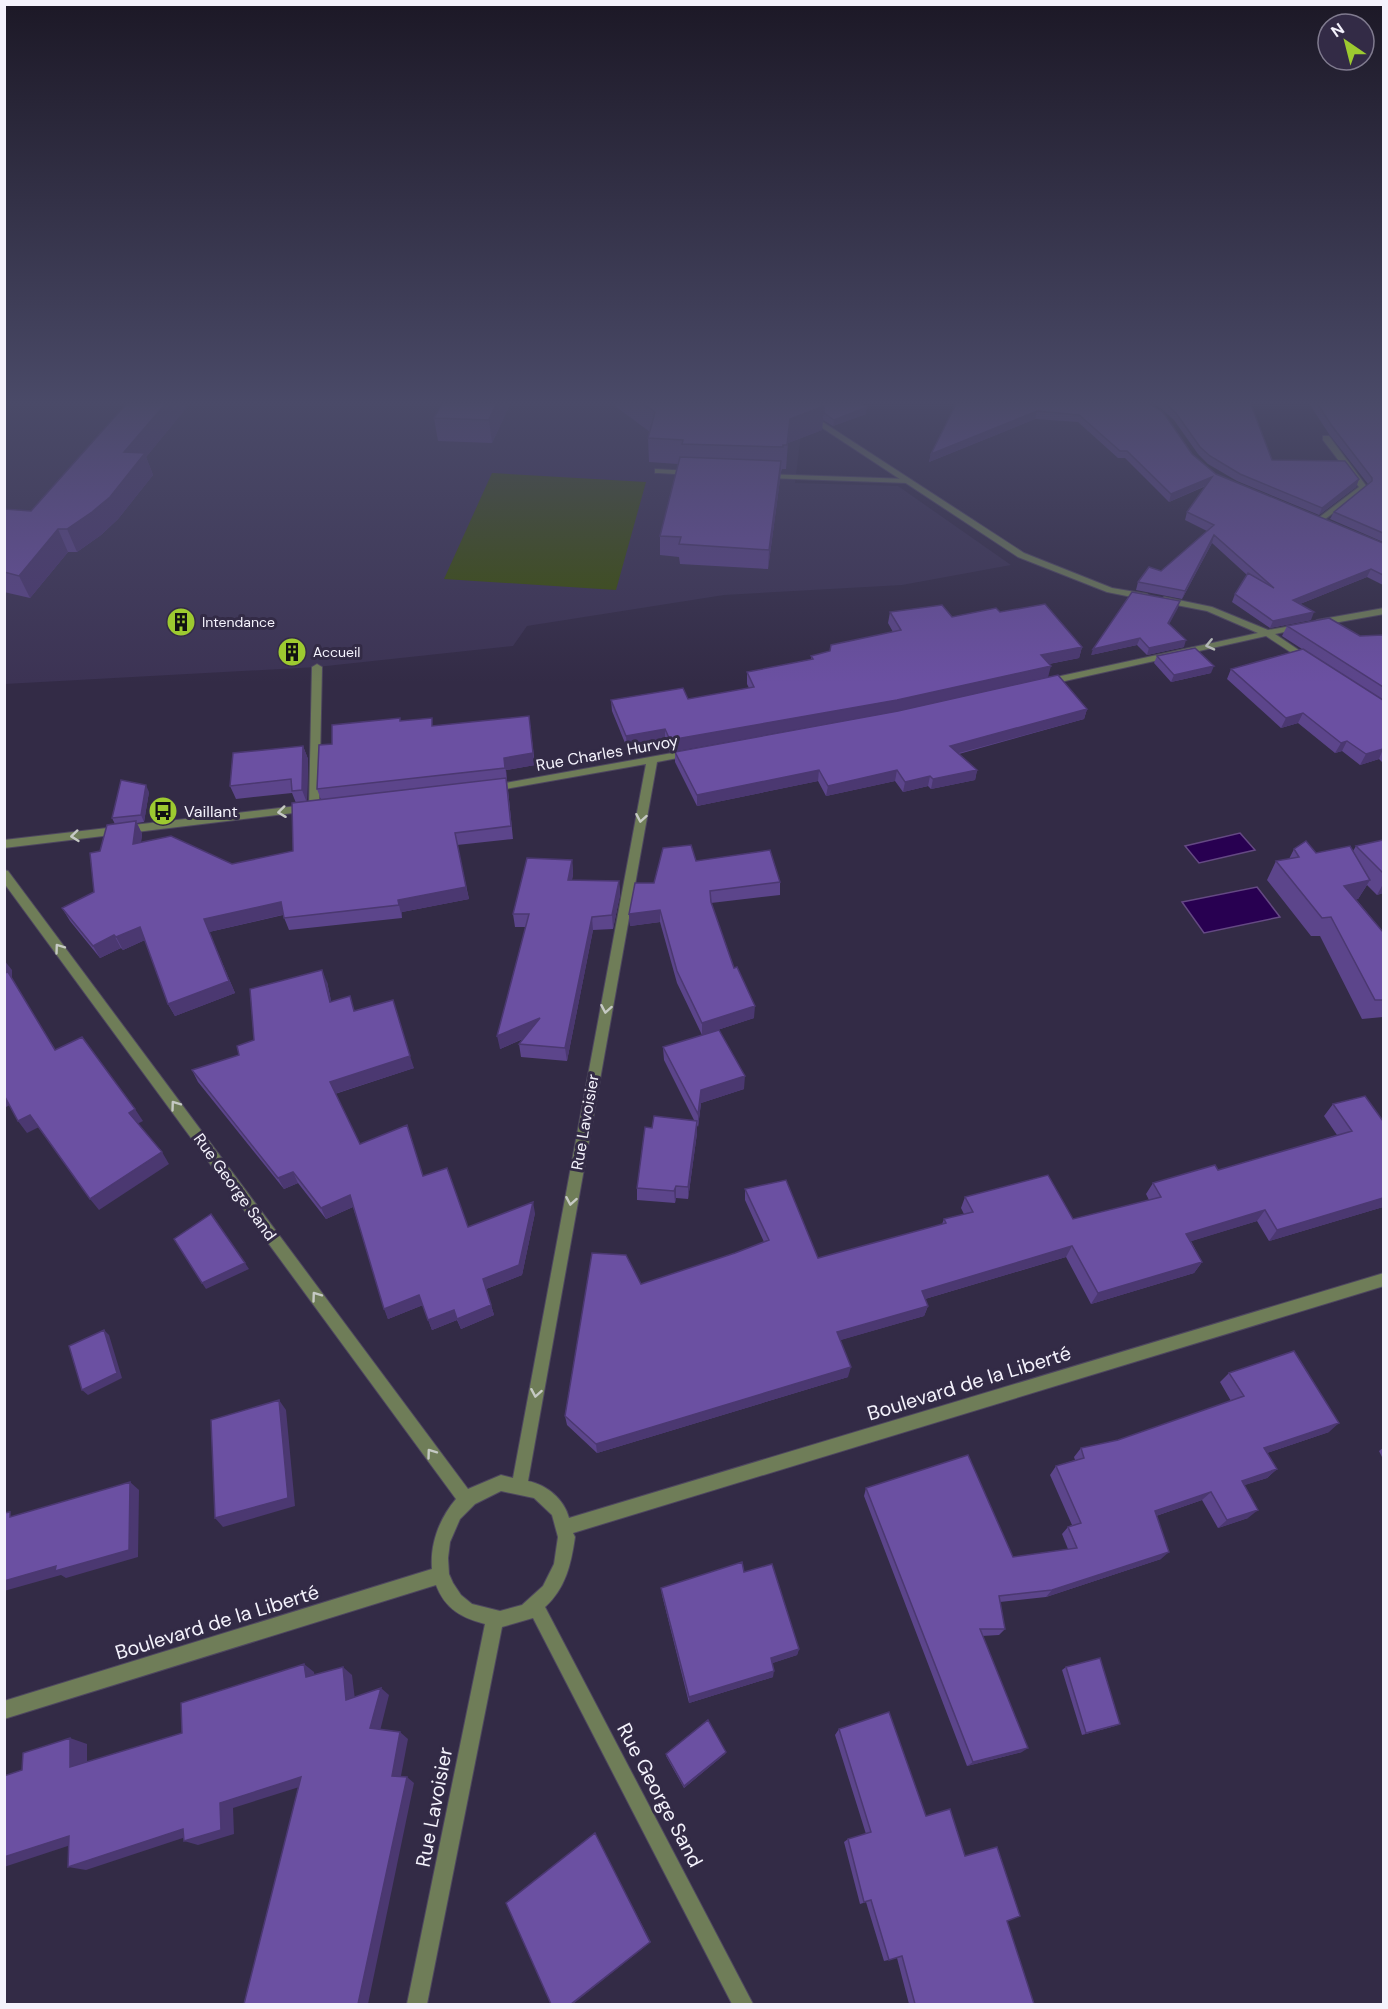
<svg xmlns="http://www.w3.org/2000/svg" width="1388" height="2009" font-family="'DM Sans',sans-serif">
	<rect width="100%" height="100%" fill="#332b46"/>
	<path fill="#3c3354" d="M5 402H749L801 434 795 483 898 486 1011 565 902 585 724 595 527 626 513 646 317 667 5 684Z"/>
	<path fill="#3b5004" d="M492 473 646 482 616 590 444 579Z"/>
	<path fill="#280051" stroke="#654984" stroke-width="1.5" d="M1240 833 1255 850 1199 863 1185 846Z
		M1257 887 1280 917 1204 933 1182 902Z"/>
	<g fill="none" stroke-linecap="round" stroke-linejoin="round">
		<g stroke="#4e475f" stroke-width="2">
			<path id="lane" d="M655 469 691 471 695 473 691 475 658 473H655Z
				M763 474 908 479 912 481 908 483 766 478H763Z
				M317 664 322 667 319 808 314 812 309 808 312 667Z"/>
		</g>
		<g stroke="#4e475f" stroke-width="2">
			<path id="street" d="M783 402H792L1024 553 1112 588 1147 594 1151 597 1147 600 1107 592 1018 557Z
				M1323 436H1329L1367 487 1320 523H1317V519L1359 487 1323 440Z
				M1164 597 1212 607 1268 630 1303 624V628L1275 634 1312 659 1310 661H1304L1266 636 1047 685 1044 684V680L1047 679 1258 633 1207 611 1161 602 1160 600Z
				M1384 608V614L1317 626 1313 623 1317 620Z
				M689 750 694 753 693 755 657 762 528 1481C547 1485 564 1499 569 1518L1384 1273V1286L573 1533 575 1537C571 1564 566 1588 545 1607L753 2004H732L533 1618 502 1627 427 2004H407L485 1624C462 1618 445 1609 436 1585L4 1719V1701L432 1569C430 1544 439 1519 456 1499L4 883V870L8 871 468 1489 501 1475 513 1478 646 764 494 791 489 788 494 785ZM501 1491 534 1498 552 1515 558 1537 554 1564 543 1586 522 1605 500 1611 472 1604 461 1595 453 1583 449 1574 448 1558 450 1542 460 1519 475 1504Z
				M306 805 311 809 310 811 4 848V840Z"/>
		</g>
		<use href="#lane" fill="#6f7d58" fill-rule="evenodd"/>
		<use href="#street" fill="#6f7d58" fill-rule="evenodd"/>
	</g>
	<path fill="#5c458b" d="M443 402H511L492 443 438 441 434 418Z
		M615 402H857L866 414 833 426 823 420 822 430 788 443 786 469H782L781 472 768 569 680 564 679 557 660 555V536L678 464 649 462 648 438 650 432 615 406Z
		M957 402H1147L1192 454 1216 474 1383 543V585L1367 577 1300 604 1311 620 1270 628 1232 602 1235 594 1247 575 1212 543 1182 599 1136 590 1138 582 1161 571 1207 531 1185 520 1187 512 1206 486 1169 502 1125 458H1118L1078 422 1035 419 929 462 931 454Z
		M1150 402H1250L1272 460 1359 479 1356 487 1319 515 1237 481 1208 464 1198 454 1174 420 1158 406Z
		M1308 402H1383V542L1330 519 1334 512 1368 484 1329 434Z
		M187 407 146 457 153 475 118 519 101 535 77 552H68L30 598 4 592V509L31 511Z
		M1180 601 1169 624 1184 647 1147 655 1137 645 1091 655Z
		M890 612 952 617 1000 612 1082 647 1079 658 1049 664 1048 677 896 711 670 752 665 740 627 748 612 711 611 700 688 699 749 688 747 684V672L811 660V656L830 651 893 632 888 623Z
		M1287 626 1360 636 1383 635V763L1379 759 1360 765 1342 751 1335 753 1298 723 1281 728 1227 679 1231 669 1302 649 1282 636Z
		M1157 656 1211 673 1171 682 1154 663Z
		M1087 709 1084 719 959 754 977 770 975 780 931 789 928 786 903 792 895 781 826 796 818 781 697 806 675 762V752Z
		M529 716 535 765 506 770 513 839 457 845 469 899 402 912V918L289 930 283 915 209 932 235 993 175 1016 168 1004 145 940 123 950 121 948 100 958 70 921 62 908 94 892 100 851 115 824 112 818 149 792 144 822 137 823 142 834 141 842 232 864 293 851 296 803 292 793 236 799 230 786 303 746 308 759 307 802 321 800 317 789 332 744 400 718V721L434 726Z
		M1383 840V893L1377 895 1367 885 1358 899H1356L1383 932V1017L1362 1019 1320 936H1311L1267 880 1276 861 1289 859 1294 849 1316 853 1353 851 1356 846Z
		M572 860 573 874 572 880 619 881 620 895 613 929 593 930 567 1061 521 1057 519 1044 523 1039 500 1049 526 927H515L513 914Z
		M696 861 780 882V895L711 903 734 968 754 1018 702 1035 677 983 660 922 630 926 629 914 654 883Z
		M327 982 331 1001 355 1010 414 1068 335 1094 360 1144 423 1176 468 1227 535 1213 522 1275 486 1289 494 1315 461 1329 457 1320 432 1330 423 1305 388 1319 353 1207 326 1219 298 1183 284 1189 198 1082 192 1070 239 1055 254 1040Z
		M663 1047 744 1089 701 1103 698 1127 697 1125V1133L688 1199 676 1198 675 1203 637 1200V1188L652 1128 694 1120 664 1060Z
		M1333 1104 1383 1121V1207L1269 1241 1257 1221 1191 1241 1202 1262 1194 1273 1091 1304 1066 1257 925 1299 928 1306 924 1316 840 1340 848 1377 597 1453 567 1425 565 1416 641 1284 735 1253 764 1242 745 1200V1189L818 1258 942 1224 944 1219 964 1214 961 1208 965 1197 1073 1219 1149 1200 1146 1194 1153 1183 1218 1170 1337 1135 1324 1116Z
		M1229 1373 1329 1432 1267 1453 1277 1469 1267 1478 1244 1485 1248 1518 1218 1528 1202 1500 1156 1516 1161 1559 1046 1597 1000 1602 1005 1629 999 1635 982 1636 1022 1752 967 1766 864 1496 866 1488 1013 1557 1068 1549 1062 1534 1068 1527 1072 1525 1050 1475 1056 1466 1075 1460 1074 1457 1081 1448 1118 1440 1231 1401 1220 1382Z
		M1383 1448V1459L1379 1451Z
		M744 1572 799 1649 797 1655 772 1663 773 1677 689 1703 662 1595 661 1588Z
		M1066 1667 1120 1724 1115 1726 1082 1735 1062 1670Z
		M839 1729 965 1856 1007 1921 1034 2004H909L897 1958 884 1961 866 1902 860 1904 844 1842 848 1839 866 1834 835 1735Z
		M726 1752 725 1754 684 1788 666 1756V1754Z"/>
	<path fill="#4b3871" d="M167 402H185L187 407 146 457 153 475 118 519 101 535 77 552 67 529 124 452Z
		M497 402H511L492 443 489 420Z
		M824 406 822 430 788 443 786 469 790 419Z
		M867 407 866 414 833 426 834 420Z
		M1037 411 1035 419 929 462 931 454Z
		M781 461 780 480 768 569 769 550Z
		M1212 477 1209 484 1169 502 1171 494Z
		M1359 479 1356 487 1319 515 1322 508Z
		M58 529 68 552 30 598 19 576Z
		M1214 535 1212 543 1182 599 1185 591Z
		M1371 569 1367 577 1290 608 1293 600Z
		M1180 601 1178 608 1166 630 1168 623Z
		M1314 612 1311 620 1270 628 1273 621Z
		M1140 638 1137 645 1091 655 1093 649Z
		M1186 640 1184 647 1147 655 1149 648Z
		M1082 647 1079 658 1038 666 1041 655Z
		M1051 666 1048 677 896 711 670 752V740Z
		M1214 666 1211 673 1171 682 1174 675Z
		M1087 709 1084 719 948 756 950 746Z
		M1303 713 1298 723 1281 728 1286 718Z
		M665 729V740L627 748 626 736Z
		M1347 741 1342 751 1335 753 1341 743Z
		M303 746 308 759 307 803 302 790Z
		M1383 749 1379 759 1360 765 1366 754Z
		M533 753 535 765 506 770 507 781 504 758Z
		M819 770 818 781 697 806V795Z
		M897 770 895 781 826 796 828 786Z
		M977 770 975 780 931 789 933 779Z
		M930 776 928 786 903 792 905 782Z
		M146 785 149 792 144 822 141 815Z
		M136 821 142 834 139 857 133 844Z
		M572 860 573 874 569 894 568 880Z
		M1370 880 1358 899 1333 904 1344 886Z
		M619 881 620 895 613 929 612 915Z
		M1383 884V893L1377 895Z
		M466 887 469 899 402 912V918L399 905 398 900Z
		M281 902 286 914 209 932 235 993 175 1016 168 1004 204 919Z
		M660 910V922L630 926 629 914Z
		M592 917 593 930 567 1061 565 1048Z
		M140 927 147 939 123 950 116 937Z
		M114 935 121 948 100 958 93 946Z
		M4 960 12 970V979L63 1062 5 973Z
		M322 970 327 982 334 1014 330 1002Z
		M755 1006 754 1018 702 1035V1023Z
		M540 1018 542 1030 500 1049 497 1036Z
		M410 1056 414 1068 334 1094 330 1082Z
		M745 1076 744 1089 701 1103 698 1127V1114L701 1090Z
		M4 1094 12 1104 4 1108Z
		M135 1109 143 1121 137 1124 129 1113Z
		M30 1115 39 1127 27 1133 18 1121Z
		M697 1121V1133L688 1199V1187Z
		M162 1152 169 1164 99 1210 90 1199Z
		M293 1172 298 1183 284 1189 278 1178Z
		M676 1186V1198L675 1203 674 1191Z
		M350 1195 355 1206 326 1219 321 1208Z
		M1383 1198V1207L1269 1241 1277 1230Z
		M533 1202 535 1213 522 1275 486 1289 483 1279Z
		M1265 1210 1257 1221 1179 1245 1186 1234Z
		M1072 1246 1066 1257 918 1301 922 1291Z
		M1202 1262 1194 1273 1091 1304 1098 1293Z
		M245 1263 249 1269 206 1289 202 1283Z
		M419 1295 423 1305 388 1319 384 1309Z
		M491 1305 494 1315 461 1329 457 1319Z
		M928 1306 924 1316 834 1342 837 1332Z
		M454 1310 457 1320 432 1330 428 1320Z
		M104 1330 109 1335 122 1378 88 1395 82 1390Z
		M851 1367 848 1377 597 1453 596 1444Z
		M279 1400 286 1410 295 1506 223 1527 215 1518Z
		M1339 1423 1329 1432 1255 1457 1264 1448Z
		M1277 1469 1267 1478 1233 1489 1242 1481Z
		M130 1482 139 1490 138 1557 66 1578 61 1575 4 1591V1581Z
		M1211 1492 1202 1500 1147 1519 1155 1511Z
		M1258 1510 1248 1518 1218 1528 1227 1520Z
		M1169 1552 1161 1559 1046 1597 1052 1590Z
		M799 1649 797 1655 770 1664 771 1658Z
		M304 1664 314 1672 316 1685 306 1677Z
		M343 1667 352 1675 356 1708 346 1700Z
		M774 1671 773 1677 689 1703V1697Z
		M381 1688 389 1695 379 1735 370 1728Z
		M1120 1724 1115 1726 1082 1735 1086 1733Z
		M400 1732 408 1739 400 1781 392 1776Z
		M70 1738 87 1744V1772L70 1767Z
		M1028 1748 1022 1752 967 1766 973 1762Z
		M726 1752 725 1754 684 1788V1786Z
		M301 1777 312 1783 233 1808 234 1834 198 1845 184 1841 220 1803Z
		M407 1777 414 1783 368 2004H358Z
		M183 1829 198 1833 86 1870 68 1867Z
		M595 1833 651 1942 573 2004H571Z
		M69 1836 86 1840 4 1867V1857Z"/>
	<path fill="#6b50a2" stroke="#4b3871" stroke-width="1.5" d="M128 402H167L124 452 145 453 110 497 92 512 67 529H58L19 576 4 572V509L31 511Z
		M443 402H497L489 420 434 418Z
		M641 402H817L824 406 790 419 787 445H783V447L682 444 683 440 648 438 655 412Z
		M817 402H857L867 407 834 420 824 413V406Z
		M957 402H1147L1163 412 1192 454 1216 474 1383 543V575L1371 569 1293 600 1314 612 1273 621 1235 594 1248 573 1274 588 1214 535 1185 591 1138 582 1149 567 1161 571 1214 525 1187 512 1212 477 1171 494 1127 451H1120L1079 415 1037 411 931 454Z
		M1164 402H1250L1272 460 1345 461 1359 479 1322 508 1240 474 1210 456 1200 447 1176 413Z
		M1316 402H1383V533L1334 512 1372 481V478L1332 426Z
		M680 457 781 461 769 550 679 544 681 537 660 536Z
		M1132 592 1180 601 1168 623 1186 640 1149 648 1140 638 1093 649Z
		M1045 604 1082 647 1041 655 1051 666 897 700 670 740 665 729 626 736 611 700 683 688 688 699 754 687 747 672 813 659 811 656 830 651 831 645 901 630 890 612 942 605 952 617 996 608 1000 612Z
		M1329 618 1360 636 1383 635V687L1287 626Z
		M1195 648 1214 666 1174 675 1157 656Z
		M1303 649 1383 700V749L1366 754 1347 741 1341 743 1303 713 1286 718 1231 669Z
		M1058 675 1087 709 950 746 977 770 933 779 930 776 905 782 897 770 828 786 819 770 697 795 675 752 898 711Z
		M529 716 533 753 504 758 505 768 317 789 319 745 332 744V725L400 718V721L432 718V726Z
		M303 746 302 790 292 791 291 779 230 786 233 753Z
		M506 778 511 826 455 833 466 887 398 900 399 905 284 918 281 902 204 919 229 981 168 1004 140 927 116 937 114 935 93 946 62 908 94 892 90 853 100 851 107 825 136 821 133 844 171 836 232 864 293 851 292 803Z
		M121 780 146 785 141 815 112 818Z
		M1383 840V873L1356 846Z
		M1306 841 1316 853 1350 846 1370 880 1344 886 1383 932V1000H1375L1331 917 1322 918 1276 861 1299 857 1294 849Z
		M691 845 696 861 770 850 780 882 710 891 711 902 734 968 737 967 755 1006 702 1023 677 971 660 910 629 914 635 883H654L663 848Z
		M527 858 572 860 568 880 619 881 612 915 592 917 565 1048 519 1044 540 1018 497 1036 529 914H513Z
		M322 970 330 1002 350 996 354 1011 393 1000 410 1056 330 1082 360 1144 407 1125 423 1176 447 1168 468 1227 533 1202 519 1265 483 1279 491 1305 457 1319 454 1310 428 1320 419 1295 384 1309 350 1195 321 1208 293 1172 278 1178 192 1070 239 1055 237 1046 254 1040 250 989Z
		M4 972 5 973 8 972 55 1050 82 1037 135 1109 129 1113 162 1152 90 1199 30 1115 18 1121 4 1095Z
		M719 1030 745 1076 701 1090 698 1114 663 1047Z
		M1365 1096 1383 1121V1198L1277 1230 1265 1210 1186 1234 1202 1262 1098 1293 1072 1246 922 1291 928 1306 837 1332 851 1367 596 1444 565 1416 592 1253 626 1255 641 1284 735 1253 769 1240 745 1189 786 1180 818 1258 946 1223 944 1219 973 1212 965 1197 1048 1175 1073 1219 1161 1197 1153 1183 1215 1165 1218 1170 1352 1131 1333 1104Z
		M654 1116 697 1121 688 1187 676 1186 674 1191 637 1188 645 1127 652 1128Z
		M211 1214 245 1263 202 1283 174 1239Z
		M104 1330 117 1373 82 1390 69 1346Z
		M1294 1351 1339 1423 1264 1448 1277 1469 1242 1481 1258 1510 1227 1520 1211 1492 1155 1511 1169 1552 1052 1590 999 1596 1005 1629H980L1028 1748 973 1762 866 1488 968 1455 1013 1557 1077 1548 1068 1527 1081 1523 1056 1466 1084 1458 1081 1448 1118 1440 1244 1396 1229 1373Z
		M279 1400 288 1498 215 1518 211 1420Z
		M130 1482 129 1550 55 1571 56 1566 4 1581V1513L10 1512V1517Z
		M742 1562 744 1572 772 1564 799 1649 771 1658 774 1671 689 1697 661 1588Z
		M1100 1658 1120 1724 1086 1733 1066 1667Z
		M304 1664 306 1677 343 1667 346 1700 381 1688 370 1728 400 1732 392 1776 407 1777 358 2004H244L301 1777 220 1803 221 1830 184 1841 183 1829 68 1867 69 1836 4 1857V1776L22 1770 23 1753 70 1738V1767L182 1733 181 1703Z
		M889 1712 926 1816 950 1809 965 1856 997 1847 1020 1916 1007 1921 1034 2004H915L902 1956 889 1960 871 1900 864 1902 848 1839 871 1832 839 1729Z
		M708 1720 726 1752 684 1786 666 1754Z
		M595 1833 650 1942 571 2004H551L506 1903Z"/>
	<defs><path id="oneway-chevron" d="M-2-3.5L2.5 0L-2 3.5" fill="none" stroke-width="1.6" stroke-linecap="round" stroke-linejoin="round" transform="scale(1.5)"/></defs>
	<g stroke="#c5c9c3">
		<use href="#oneway-chevron" transform="translate(1210 645) rotate(167)"/>
		<use href="#oneway-chevron" transform="translate(282 812) rotate(173)"/>
		<use href="#oneway-chevron" transform="translate(641 818) rotate(100)"/>
		<use href="#oneway-chevron" transform="translate(75 836) rotate(174)"/>
		<use href="#oneway-chevron" transform="translate(59 948) rotate(-126)"/>
		<use href="#oneway-chevron" transform="translate(606 1009) rotate(100)"/>
		<use href="#oneway-chevron" transform="translate(175 1105) rotate(-126)"/>
		<use href="#oneway-chevron" transform="translate(571 1201) rotate(100)"/>
		<use href="#oneway-chevron" transform="translate(316 1296) rotate(-126)"/>
		<use href="#oneway-chevron" transform="translate(536 1393) rotate(100)"/>
		<use href="#oneway-chevron" transform="translate(431 1453) rotate(-126)"/>
	</g>
	<linearGradient id="sky" x2="0" y2="1"><stop stop-color="#1c1826"/><stop offset="0.59" stop-color="#4a4a68"/><stop offset="1" stop-color="#4a4a68" stop-opacity="0"/></linearGradient>
	<rect width="1388" height="683" fill="url(#sky)"/>
	<defs>
		<g id="building-disc" transform="scale(1.5)"><circle r="9.5" fill="#9dca30" stroke="#332b46"/><path d="M-4-6H4V6H1V3H-1V6H-4ZM-2.5-4.3h1.7v1.8h-1.7ZM.8-4.3h1.7v1.8H.8ZM-2.5-1h1.7V.8h-1.7ZM.8-1h1.7V.8H.8Z" fill="#111"/></g>
		<g id="bus-disc" transform="scale(1.5)"><circle r="9.5" fill="#9dca30" stroke="#332b46"/><path d="M-5-6H5V4H4V6H2V4H-2V6H-4V4H-5ZM-3.5-4V0h7V-4ZM-3.5 1.2v1.5H-2V1.2ZM2 1.2v1.5H3.5V1.2Z" fill="#111"/></g>
	</defs>
	<g fill-rule="evenodd">
		<use href="#building-disc" x="181" y="622"/>
		<use href="#building-disc" x="292" y="652"/>
		<use href="#bus-disc" x="163" y="811"/>
	</g>
	<g text-anchor="middle" dominant-baseline="central" stroke-width="6" stroke-linejoin="round" paint-order="stroke">
		<g font-size="14" fill="#f4f2fc" stroke="#332b46" text-anchor="start">
			<text x="202" y="622">Intendance</text>
			<text x="313" y="652">Accueil</text>
		</g>
		<g font-size="16" fill="#f4f2fc" stroke="#332b46">
			<text transform="translate(607 753) rotate(-10)">Rue Charles Hurvoy</text>
			<text transform="translate(585 1122) rotate(-80)">Rue Lavoisier</text>
			<text transform="translate(235 1187) rotate(54)">Rue George Sand</text>
		</g>
		<g font-size="16" fill="#f4f2fc" stroke="#332b46" text-anchor="start">
			<text x="184" y="811">Vaillant</text>
		</g>
		<g font-size="20" fill="#f4f2fc" stroke="#332b46">
			<text transform="translate(969 1383) rotate(-17)">Boulevard de la Liberté</text>
			<text transform="translate(217 1622) rotate(-17)">Boulevard de la Liberté</text>
			<text transform="translate(660 1795) rotate(62)">Rue George Sand</text>
			<text transform="translate(434 1807) rotate(-79)">Rue Lavoisier</text>
		</g>
	</g>
	<rect width="1388" height="2009" fill="none" stroke="#f4f2fc" stroke-width="12"/>
	<g transform="translate(1346 42) rotate(325)"><circle r="28" fill="#332b46" stroke="#807b8f" stroke-width="1.5"/>
	<path d="M0-4.5L10 22L0 15L-10 22Z" fill="#9dca30"/>
	<text y="-9" font-size="16" font-weight="bold" text-anchor="middle" fill="#f4f2fc">N</text>
	</g>
</svg>
